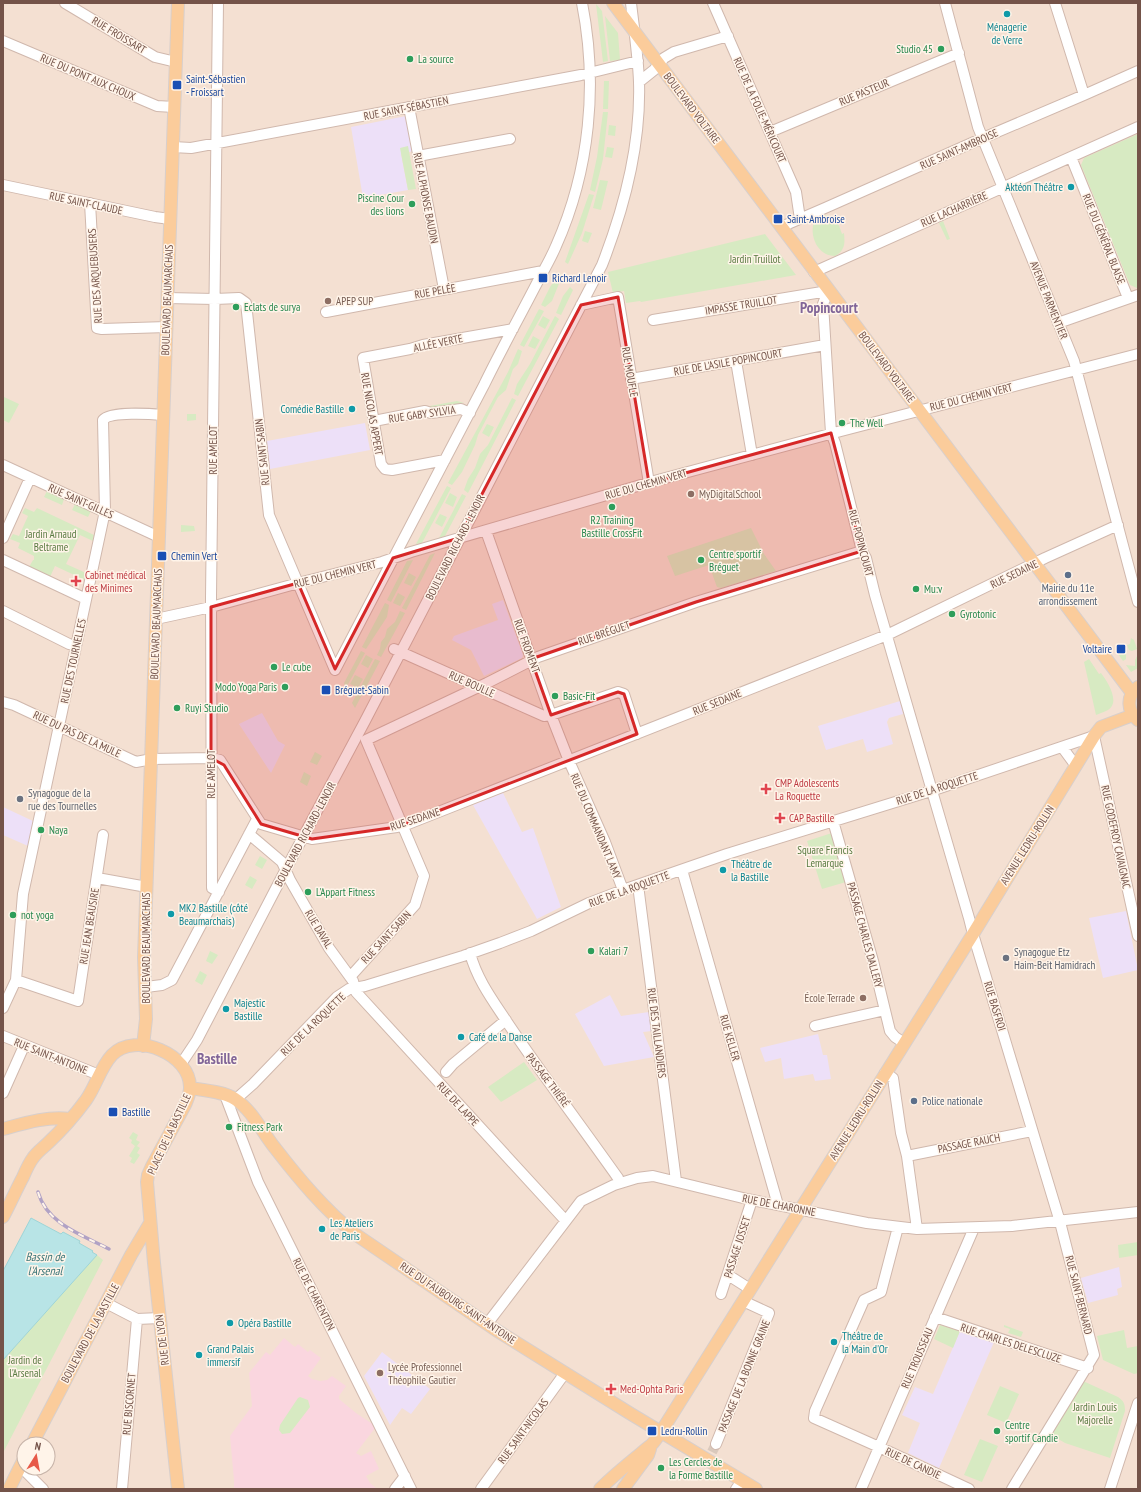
<svg xmlns="http://www.w3.org/2000/svg" width="1141" height="1492" font-family="'PT Sans Narrow',sans-serif">
	<rect width="100%" height="100%" fill="#fcf0e3"/>
	<path fill="#f4e0d2" fill-rule="evenodd" d="M3 3H1138V1489H3ZM24 1444H48V1468H24Z"/>
	<path fill="#ede0f8" d="M406 116 413 151 401 154 408 190 363 198 351 127Z
		M365 423 370 450 270 469 267 441Z
		M503 600 523 655 522 658 484 676 471 650 452 640 454 636 498 620 492 604Z
		M900 701 903 714 889 718 887 722 893 744 867 752 863 739 826 750 818 726Z
		M262 713 278 741 285 745 271 773 239 724Z
		M503 793 522 832 533 828 561 907 537 919 473 805Z
		M3 807 33 821 28 846 3 835Z
		M1126 911 1138 970 1103 978 1089 918Z
		M610 995 621 1016 649 1012 652 1031 643 1032 654 1057 604 1066 575 1014Z
		M818 1034 823 1055H827L831 1079 815 1081 813 1074 784 1079 781 1058 765 1062 760 1048Z
		M1119 1267 1122 1287 1117 1289 1118 1295 1088 1303 1081 1278Z
		M960 1331 994 1342 939 1468 908 1453 920 1423 902 1415 915 1387 933 1394Z
		M382 1352 430 1389 411 1414 402 1408 390 1425 364 1376Z"/>
	<path fill="#fad6df" d="M284 1338 295 1347 298 1344 308 1352 310 1350 321 1358 308 1376 312 1379 320 1381 327 1380 332 1376 346 1386 339 1396V1399L356 1413 371 1423H373L375 1428 356 1453 361 1456 371 1451 379 1469 366 1476 370 1483 376 1488 375 1489H234V1480L230 1436 252 1406 249 1373 266 1352 270 1355Z"/>
	<path fill="#d7eac2" d="M596 4 602 11 608 61 603 62Z
		M605 16 618 33 620 60 610 61Z
		M604 81H609L608 109H603Z
		M603 112H608L603 159 595 192 590 190 597 157Z
		M609 125 616 126 615 136 608 135Z
		M1138 134V287L1137 288 1130 285 1081 165 1084 158Z
		M408 146 416 189 408 190 400 148Z
		M607 147 614 148 612 158 605 157Z
		M600 180 608 181 601 210 593 208Z
		M589 194 594 195 582 233 568 264 565 262Z
		M826 215C837 217 839 225 842 234L844 233C845 244 845 250 835 256 818 256 809 236 814 222L821 216Z
		M943 221 950 239 947 240 939 223Z
		M585 231 592 233 588 243 582 241Z
		M765 234 796 275 641 302 640 301 626 303 624 291 613 293 608 272Z
		M560 273 562 276 552 301 545 307 541 305 550 287Z
		M570 287 573 290 561 315 556 313 563 296Z
		M539 309 544 311 524 347 520 345Z
		M543 316 550 320 545 329 538 325Z
		M555 316 559 319 518 396 514 394 517 384 530 364Z
		M533 336 540 340 535 349 528 346Z
		M518 349 522 351 518 364 513 369 506 390 498 397 478 435 475 445 462 472 452 485 448 483 508 372Z
		M4 397 19 404 9 423 3 420V400Z
		M512 398 516 400 468 493 464 490 468 479 475 468 480 454 488 445Z
		M457 401 464 403 431 411 430 406Z
		M187 414H196V420L187 421Z
		M487 424 494 427 489 437 482 433Z
		M447 486 451 488 422 543 416 544Z
		M47 491 64 499 62 505 44 497Z
		M450 493 457 497 453 507 445 503Z
		M462 494 466 496 445 536 439 538Z
		M75 504 91 511 88 517 72 510Z
		M25 508 34 512 37 508 94 535 93 541 80 535 66 564 86 573 85 580 55 566 50 577 29 567 33 560H34V556L18 548 20 543 10 539 13 534 19 536 28 516 22 513Z
		M440 514 447 517 442 527 435 523Z
		M181 525 194 526 195 531 181 532Z
		M751 528 764 554 776 571 721 588 717 587 709 565 675 576 667 556Z
		M435 553 406 610 402 608 430 555Z
		M413 560 391 602 387 600 407 561Z
		M409 573 416 577 411 586 404 583Z
		M398 593 405 597 400 606 393 603Z
		M385 603 389 605 387 617 366 649 362 647Z
		M400 611 405 613 381 657 377 655 380 649 381 642 385 637 387 629 395 622Z
		M1131 638 1134 640 1137 649 1132 651 1129 650 1127 645 1130 644Z
		M1118 646H1123L1126 652V659L1123 661 1116 651Z
		M361 651 365 653 346 688 344 683Z
		M1138 654V668L1131 672 1126 665 1135 666V660Z
		M366 655 373 659 368 668 361 664Z
		M375 659 380 661 355 708 352 703Z
		M1089 659 1099 674 1101 673C1107 681 1121 702 1108 710 1105 712 1100 713 1096 715L1084 662Z
		M355 675 363 679 358 688 350 684Z
		M315 752 322 756 317 765 310 762Z
		M304 772 311 776 307 786 300 782Z
		M832 833 846 882 822 889 807 841Z
		M260 856 267 860 262 869 255 865Z
		M250 876 257 880 252 889 245 885Z
		M210 951 218 955 212 964 206 961Z
		M200 971 207 975 202 985 195 981Z
		M524 1062 537 1080 501 1102 488 1087Z
		M133 1132 138 1135 136 1140 140 1142 137 1146 140 1148 137 1153 140 1155 134 1164 130 1162 132 1158 129 1156 135 1146 131 1143 132 1140 129 1138Z
		M1138 1242V1255L1119 1258 1118 1245Z
		M97 1255 103 1260 3 1453V1360Z
		M940 1325 960 1331 953 1348 934 1339Z
		M1004 1325 1023 1332 1021 1337 1008 1333 1010 1329 1004 1327Z
		M1124 1330 1127 1348 1138 1346V1373L1134 1374 1103 1360 1097 1336Z
		M1083 1381 1118 1397C1124 1401 1125 1404 1125 1411L1110 1458 1065 1443 1050 1434Z
		M1000 1386 1019 1394 1006 1423 987 1415Z
		M300 1397 308 1400 310 1407 290 1433 282 1434 279 1430 280 1425 298 1398Z
		M980 1439 998 1446 982 1482 964 1475Z"/>
	<path fill="#b8e4e6" stroke="#9ed5d7" d="M31 1218 61 1234 63 1232 80 1241 79 1243 93 1251 92 1252 97 1255 3 1360V1271Z"/>
	<g fill="none" stroke-linecap="round" stroke-linejoin="round">
		<path stroke="#dac9bc" stroke-width="10" stroke-dasharray="10 5" stroke-linecap="butt" d="M712 1452 716 1444"/>
		<g stroke="#d0b8ad" stroke-width="12">
			<path id="minor" d="M65 3 155 57 176 62
				M218 3 211 597 212 888 219 892
				M713 3 796 192 800 219
				M945 3 978 127 1074 361 1138 602
				M1055 3 1084 95
				M3 41 157 106 174 107
				M639 82 654 70 664 58 674 52 728 36
				M409 107 444 289
				M770 132 959 53
				M173 147 191 148 581 75 638 61
				M418 156 510 139
				M1071 157 1128 298
				M3 185 155 217 170 219
				M90 203 97 328 102 329 167 327
				M781 227 825 208 983 138 1084 95 1138 71
				M814 272 1138 127
				M828 291 823 304 831 433 835 443 862 551 866 558 875 595 969 918 973 934 1060 1222 1094 1355 1012 1489
				M167 298 215 299 239 298 246 303 269 515 335 670
				M581 305 618 297 649 483
				M326 312 543 271
				M653 320 828 291
				M1058 323 1138 295
				M736 361 752 455
				M631 379 825 345
				M374 421 425 411 431 413 461 409 470 413
				M445 460 392 470 385 469 381 464 363 358 410 349 423 345 513 329
				M3 465 159 537
				M486 531 551 715 569 761 605 842 623 890
				M3 538 30 478
				M3 560 86 599
				M3 611 69 644 76 646
				M156 619 211 607 306 581 382 562 411 552 658 480 841 431 1138 354
				M394 649 544 716 551 715 618 692 624 694 637 734
				M335 670C384 575 435 480 484 385 501 350 520 316 538 281 544 270 551 258 556 246 590 170 598 84 582 3
				M3 702 14 705 136 762 152 759 211 758 220 760 261 824 312 839 397 827 408 824 887 635 1045 558 1118 525
				M366 740 487 683 538 657 696 602 862 551
				M1062 747 1076 766
				M833 821 873 961 890 1031 895 1037 904 1043
				M249 834 282 862 290 880 329 948 353 981 356 992 565 1220
				M682 870 778 1205
				M97 878 147 887
				M638 885 676 1181
				M470 953C477 980 494 1002 509 1025 544 1077 582 1127 618 1178L620 1183
				M350 977 415 905 424 876 366 740
				M16 980 78 1001 103 835
				M146 987 162 985 172 980 257 819
				M3 1008 16 980 23 894 105 511 103 420C110 411 152 414 163 415
				M815 1026 885 1010
				M3 1036 99 1075
				M181 1064 197 1040 286 869 365 721 602 265C625 206 641 145 639 82 638 55 634 29 631 3
				M446 1072 453 1064 506 1020
				M885 1073 893 1078 901 1133 907 1156 917 1229
				M3 1093 24 1046
				M225 1095 258 1182 411 1489
				M236 1099 253 1084 337 997 349 989 365 986 463 956 500 943 531 931 589 903 623 890 727 854 931 791 1094 736 1138 936
				M907 1156 1032 1131
				M898 1227 881 1292 864 1300 815 1411 814 1418 879 1447 969 1489
				M728 1275 750 1289
				M721 1294 752 1200
				M106 1303 137 1319 160 1318
				M935 1317 1088 1368
				M487 1324 581 1201 614 1185 637 1178 653 1176 747 1199 867 1223 917 1229 1012 1226 1138 1212
				M716 1444 769 1313 743 1301
				M20 1466 43 1489
				M122 1489 137 1319
				M395 1489 405 1476
				M481 1489 565 1373
				M736 1489 742 1481
				M861 1489 974 1228
				M1110 1489 1138 1403"/>
		</g>
		<g stroke="#d8cfcc" stroke-width="14">
			<path id="major" d="M613 3 1132 693
				M1138 687C1126 696 1127 711 1138 720
				M143 1046 146 1019 144 957 178 3
				M190 1088C203 1090 225 1092 235 1099 253 1111 262 1132 275 1148 299 1179 324 1209 355 1234L496 1330 631 1414 756 1489
				M3 1129C25 1123 47 1116 70 1119
				M3 1217C10 1204 16 1190 23 1177 26 1170 29 1163 33 1158 37 1152 43 1148 48 1143 62 1130 75 1115 86 1100 96 1086 100 1068 112 1055 135 1031 191 1054 190 1088 190 1094 187 1100 185 1105L152 1166 148 1175 147 1182 154 1263 178 1489
				M32 1444 131 1255 150 1223
				M9 1489 24 1459
				M600 1489C616 1473 633 1460 650 1446 654 1443 658 1436 661 1432L973 934 1094 736 1101 727 1133 715
				M623 1489 648 1455 650 1449"/>
		</g>
		<use href="#minor" stroke="#fff" stroke-width="10"/>
		<use href="#major" stroke="#fbcc9b" stroke-width="12"/>
		<g stroke="#b1a2c5" stroke-width="3.5">
			<path id="rail" d="M38 1192C47 1224 82 1235 109 1249"/>
		</g>
		<use href="#rail" stroke="#fff4e9" stroke-width="2" stroke-dasharray="6" stroke-linecap="butt"/>
	</g>
	<path fill="#d62828" fill-opacity="0.2" stroke="#d62828" stroke-width="3" stroke-linejoin="round" d="M618 297 649 483 831 433 862 551 696 602 531 659 551 715 618 692 624 694 637 734 397 827 312 839 261 824 224 765 211 758V607L298 583 335 669 393 558 459 538 581 305Z"/>
	<g fill="#0f9aa8" stroke="#fff4e9" stroke-width="1.5">
		<circle cx="1007" cy="14" r="4"/>
		<circle cx="1071" cy="187" r="4"/>
		<circle cx="352" cy="409" r="4"/>
		<circle cx="723" cy="870" r="4"/>
		<circle cx="171" cy="914" r="4"/>
		<circle cx="226" cy="1009" r="4"/>
		<circle cx="461" cy="1037" r="4"/>
		<circle cx="322" cy="1229" r="4"/>
		<circle cx="230" cy="1323" r="4"/>
		<circle cx="834" cy="1342" r="4"/>
		<circle cx="199" cy="1355" r="4"/>
	</g>
	<g fill="#2e9e5b" stroke="#fff4e9" stroke-width="1.5">
		<circle cx="941" cy="49" r="4"/>
		<circle cx="410" cy="59" r="4"/>
		<circle cx="412" cy="204" r="4"/>
		<circle cx="236" cy="307" r="4"/>
		<circle cx="842" cy="423" r="4"/>
		<circle cx="612" cy="507" r="4"/>
		<circle cx="701" cy="560" r="4"/>
		<circle cx="916" cy="589" r="4"/>
		<circle cx="952" cy="614" r="4"/>
		<circle cx="274" cy="667" r="4"/>
		<circle cx="285" cy="687" r="4"/>
		<circle cx="555" cy="696" r="4"/>
		<circle cx="177" cy="708" r="4"/>
		<circle cx="41" cy="830" r="4"/>
		<circle cx="308" cy="892" r="4"/>
		<circle cx="13" cy="915" r="4"/>
		<circle cx="591" cy="951" r="4"/>
		<circle cx="229" cy="1127" r="4"/>
		<circle cx="997" cy="1431" r="4"/>
		<circle cx="661" cy="1468" r="4"/>
	</g>
	<g fill="#1a4fb4" stroke="#fff4e9" stroke-width="1.5">
		<rect x="172" y="80" width="10" height="10" rx="2"/>
		<rect x="773" y="214" width="10" height="10" rx="2"/>
		<rect x="538" y="273" width="10" height="10" rx="2"/>
		<rect x="157" y="551" width="10" height="10" rx="2"/>
		<rect x="1116" y="644" width="10" height="10" rx="2"/>
		<rect x="321" y="685" width="10" height="10" rx="2"/>
		<rect x="108" y="1107" width="10" height="10" rx="2"/>
		<rect x="647" y="1426" width="10" height="10" rx="2"/>
	</g>
	<g fill="#8d6e63" stroke="#fff4e9" stroke-width="1.5">
		<circle cx="328" cy="301" r="4"/>
		<circle cx="691" cy="494" r="4"/>
		<circle cx="863" cy="998" r="4"/>
		<circle cx="380" cy="1373" r="4"/>
	</g>
	<g fill="#5c6f8a" stroke="#fff4e9" stroke-width="1.5">
		<circle cx="1068" cy="575" r="4"/>
		<circle cx="914" cy="1101" r="4"/>
	</g>
	<g fill="#e0444e" stroke="#fff4e9" stroke-width="1.5">
		<path d="M74 575h4v4h4v4h-4v4h-4v-4h-4v-4h4z"/>
		<path d="M764 783h4v4h4v4h-4v4h-4v-4h-4v-4h4z"/>
		<path d="M778 812h4v4h4v4h-4v4h-4v-4h-4v-4h4z"/>
		<path d="M609 1383h4v4h4v4h-4v4h-4v-4h-4v-4h4z"/>
	</g>
	<g fill="#6b7280" stroke="#fff4e9" stroke-width="1.5">
		<circle cx="20" cy="799" r="4"/>
		<circle cx="1006" cy="958" r="4"/>
	</g>
	<g text-anchor="middle" dominant-baseline="central" stroke-width="3" stroke-linejoin="round" paint-order="stroke">
		<g font-size="11" fill="#0d838f" stroke="#fff4e9" text-anchor="start">
			<text x="1007" y="27" text-anchor="middle">Ménagerie<tspan x="1007" dy="13">de Verre</tspan></text>
			<text x="1063" y="187" text-anchor="end">Aktéon Théâtre</text>
			<text x="344" y="409" text-anchor="end">Comédie Bastille</text>
			<text x="731" y="864">Théâtre de<tspan x="731" dy="13">la Bastille</tspan></text>
			<text x="179" y="908">MK2 Bastille (côté<tspan x="179" dy="13">Beaumarchais)</tspan></text>
			<text x="234" y="1003">Majestic<tspan x="234" dy="13">Bastille</tspan></text>
			<text x="469" y="1037">Café de la Danse</text>
			<text x="330" y="1223">Les Ateliers<tspan x="330" dy="13">de Paris</tspan></text>
			<text x="238" y="1323">Opéra Bastille</text>
			<text x="842" y="1336">Théâtre de<tspan x="842" dy="13">la Main d'Or</tspan></text>
			<text x="207" y="1349">Grand Palais<tspan x="207" dy="13">immersif</tspan></text>
		</g>
		<g font-size="11" fill="#745349" stroke="#fff4e9">
			<text transform="translate(119 35) rotate(31)">RUE FROISSART</text>
			<text transform="translate(88 77) rotate(23)">RUE DU PONT AUX CHOUX</text>
			<text transform="translate(864 92) rotate(-23)">RUE PASTEUR</text>
			<text transform="translate(406 108) rotate(-11)">RUE SAINT-SÉBASTIEN</text>
			<text transform="translate(692 108) rotate(53)">BOULEVARD VOLTAIRE</text>
			<text transform="translate(760 110) rotate(66)">RUE DE LA FOLIE-MÉRICOURT</text>
			<text transform="translate(959 149) rotate(-24)">RUE SAINT-AMBROISE</text>
			<text transform="translate(426 198) rotate(79)">RUE ALPHONSE BAUDIN</text>
			<text transform="translate(86 203) rotate(12)">RUE SAINT-CLAUDE</text>
			<text transform="translate(954 209) rotate(-24)">RUE LACHARRIÈRE</text>
			<text transform="translate(1104 239) rotate(68)">RUE DU GÉNÉRAL BLAISE</text>
			<text transform="translate(95 276) rotate(-94)">RUE DES ARQUEBUSIERS</text>
			<text transform="translate(435 291) rotate(-10)">RUE PELÉE</text>
			<text transform="translate(167 300) rotate(-88)">BOULEVARD BEAUMARCHAIS</text>
			<text transform="translate(1049 300) rotate(68)">AVENUE PARMENTIER</text>
			<text transform="translate(741 305) rotate(-9)">IMPASSE TRUILLOT</text>
			<text transform="translate(438 343) rotate(-12)">ALLÉE VERTE</text>
			<text transform="translate(728 362) rotate(-10)">RUE DE L'ASILE POPINCOURT</text>
			<text transform="translate(887 367) rotate(53)">BOULEVARD VOLTAIRE</text>
			<text transform="translate(630 372) rotate(80)">RUE MOUFLE</text>
			<text transform="translate(971 397) rotate(-14)">RUE DU CHEMIN VERT</text>
			<text transform="translate(372 414) rotate(80)">RUE NICOLAS APPERT</text>
			<text transform="translate(422 414) rotate(-8)">RUE GABY SYLVIA</text>
			<text transform="translate(213 450) rotate(-90)">RUE AMELOT</text>
			<text transform="translate(262 452) rotate(-96)">RUE SAINT-SABIN</text>
			<text transform="translate(646 484) rotate(-16)">RUE DU CHEMIN VERT</text>
			<text transform="translate(81 501) rotate(24)">RUE SAINT-GILLES</text>
			<text transform="translate(861 543) rotate(75)">RUE POPINCOURT</text>
			<text transform="translate(455 547) rotate(-63)">BOULEVARD RICHARD-LENOIR</text>
			<text transform="translate(335 574) rotate(-14)">RUE DU CHEMIN VERT</text>
			<text transform="translate(1014 574) rotate(-26)">RUE SEDAINE</text>
			<text transform="translate(156 624) rotate(-88)">BOULEVARD BEAUMARCHAIS</text>
			<text transform="translate(604 633) rotate(-19)">RUE BRÉGUET</text>
			<text transform="translate(527 646) rotate(70)">RUE FROMENT</text>
			<text transform="translate(73 661) rotate(-78)">RUE DES TOURNELLES</text>
			<text transform="translate(472 684) rotate(24)">RUE BOULLE</text>
			<text transform="translate(717 702) rotate(-22)">RUE SEDAINE</text>
			<text transform="translate(77 734) rotate(25)">RUE DU PAS DE LA MULE</text>
			<text transform="translate(211 774) rotate(-90)">RUE AMELOT</text>
			<text transform="translate(937 788) rotate(-18)">RUE DE LA ROQUETTE</text>
			<text transform="translate(415 819) rotate(-18)">RUE SEDAINE</text>
			<text transform="translate(596 826) rotate(67)">RUE DU COMMANDANT LAMY</text>
			<text transform="translate(305 834) rotate(-62)">BOULEVARD RICHARD-LENOIR</text>
			<text transform="translate(1116 837) rotate(78)">RUE GODEFROY CAVAIGNAC</text>
			<text transform="translate(1027 845) rotate(-58)">AVENUE LEDRU-ROLLIN</text>
			<text transform="translate(629 889) rotate(-20)">RUE DE LA ROQUETTE</text>
			<text transform="translate(89 926) rotate(-81)">RUE JEAN BEAUSIRE</text>
			<text transform="translate(319 929) rotate(59)">RUE DAVAL</text>
			<text transform="translate(865 935) rotate(75)">PASSAGE CHARLES DALLERY</text>
			<text transform="translate(386 937) rotate(-47)">RUE SAINT-SABIN</text>
			<text transform="translate(146 948) rotate(-90)">BOULEVARD BEAUMARCHAIS</text>
			<text transform="translate(995 1006) rotate(73)">RUE BASFROI</text>
			<text transform="translate(313 1024) rotate(-44)">RUE DE LA ROQUETTE</text>
			<text transform="translate(657 1033) rotate(83)">RUE DES TAILLANDIERS</text>
			<text transform="translate(730 1038) rotate(74)">RUE KELLER</text>
			<text transform="translate(51 1056) rotate(22)">RUE SAINT-ANTOINE</text>
			<text transform="translate(548 1080) rotate(53)">PASSAGE THIÉRÉ</text>
			<text transform="translate(458 1104) rotate(47)">RUE DE LAPPE</text>
			<text transform="translate(856 1120) rotate(-58)">AVENUE LEDRU-ROLLIN</text>
			<text transform="translate(169 1134) rotate(-65)">PLACE DE LA BASTILLE</text>
			<text transform="translate(969 1143) rotate(-11)">PASSAGE RAUCH</text>
			<text transform="translate(779 1205) rotate(11)">RUE DE CHARONNE</text>
			<text transform="translate(737 1247) rotate(-72)">PASSAGE JOSSET</text>
			<text transform="translate(314 1294) rotate(63)">RUE DE CHARENTON</text>
			<text transform="translate(1079 1295) rotate(76)">RUE SAINT-BERNARD</text>
			<text transform="translate(458 1303) rotate(34)">RUE DU FAUBOURG SAINT-ANTOINE</text>
			<text transform="translate(90 1333) rotate(-62)">BOULEVARD DE LA BASTILLE</text>
			<text transform="translate(162 1340) rotate(-97)">RUE DE LYON</text>
			<text transform="translate(1011 1343) rotate(18)">RUE CHARLES DELESCLUZE</text>
			<text transform="translate(917 1358) rotate(-67)">RUE TROUSSEAU</text>
			<text transform="translate(744 1376) rotate(-68)">PASSAGE DE LA BONNE GRAINE</text>
			<text transform="translate(129 1404) rotate(-85)">RUE BISCORNET</text>
			<text transform="translate(523 1431) rotate(-54)">RUE SAINT-NICOLAS</text>
			<text transform="translate(913 1463) rotate(25)">RUE DE CANDIE</text>
		</g>
		<g font-size="11" fill="#27864d" stroke="#fff4e9" text-anchor="start">
			<text x="933" y="49" text-anchor="end">Studio 45</text>
			<text x="418" y="59">La source</text>
			<text x="404" y="198" text-anchor="end">Piscine Cour<tspan x="404" dy="13">des lions</tspan></text>
			<text x="244" y="307">Eclats de surya</text>
			<text x="850" y="423">The Well</text>
			<text x="612" y="520" text-anchor="middle">R2 Training<tspan x="612" dy="13">Bastille CrossFit</tspan></text>
			<text x="709" y="554">Centre sportif<tspan x="709" dy="13">Bréguet</tspan></text>
			<text x="924" y="589">Mu:v</text>
			<text x="960" y="614">Gyrotonic</text>
			<text x="282" y="667">Le cube</text>
			<text x="277" y="687" text-anchor="end">Modo Yoga Paris</text>
			<text x="563" y="696">Basic-Fit</text>
			<text x="185" y="708">Ruyi Studio</text>
			<text x="49" y="830">Naya</text>
			<text x="316" y="892">L'Appart Fitness</text>
			<text x="21" y="915">not yoga</text>
			<text x="599" y="951">Kalari 7</text>
			<text x="237" y="1127">Fitness Park</text>
			<text x="1005" y="1425">Centre<tspan x="1005" dy="13">sportif Candie</tspan></text>
			<text x="669" y="1462">Les Cercles de<tspan x="669" dy="13">la Forme Bastille</tspan></text>
		</g>
		<g font-size="11" fill="#164399" stroke="#fff4e9" text-anchor="start">
			<text x="186" y="79">Saint-Sébastien<tspan x="186" dy="13">- Froissart</tspan></text>
			<text x="787" y="219">Saint-Ambroise</text>
			<text x="552" y="278">Richard Lenoir</text>
			<text x="171" y="556">Chemin Vert</text>
			<text x="1112" y="649" text-anchor="end">Voltaire</text>
			<text x="335" y="690">Bréguet-Sabin</text>
			<text x="122" y="1112">Bastille</text>
			<text x="661" y="1431">Ledru-Rollin</text>
		</g>
		<g font-size="11" fill="#597a41" stroke="#fff4e9">
			<text x="755" y="259">Jardin Truillot</text>
			<text x="51" y="534">Jardin Arnaud<tspan x="51" dy="13">Beltrame</tspan></text>
			<text x="825" y="850">Square Francis<tspan x="825" dy="13">Lemarque</tspan></text>
			<text x="25" y="1360">Jardin de<tspan x="25" dy="13">l'Arsenal</tspan></text>
			<text x="1095" y="1407">Jardin Louis<tspan x="1095" dy="13">Majorelle</tspan></text>
		</g>
		<g font-size="11" fill="#785e54" stroke="#fff4e9" text-anchor="start">
			<text x="336" y="301">APEP SUP</text>
			<text x="699" y="494">MyDigitalSchool</text>
			<text x="855" y="998" text-anchor="end">École Terrade</text>
			<text x="388" y="1367">Lycée Professionnel<tspan x="388" dy="13">Théophile Gautier</tspan></text>
		</g>
		<g font-size="11" fill="#be3a42" stroke="#fff4e9" text-anchor="start">
			<text x="85" y="575">Cabinet médical<tspan x="85" dy="13">des Minimes</tspan></text>
			<text x="775" y="783">CMP Adolescents<tspan x="775" dy="13">La Roquette</tspan></text>
			<text x="789" y="818">CAP Bastille</text>
			<text x="620" y="1389">Med-Ophta Paris</text>
		</g>
		<g font-size="11" fill="#4e5e75" stroke="#fff4e9">
			<text x="1068" y="588">Mairie du 11e<tspan x="1068" dy="13">arrondissement</tspan></text>
			<text x="922" y="1101" text-anchor="start">Police nationale</text>
		</g>
		<g font-size="11" fill="#5b616d" stroke="#fff4e9" text-anchor="start">
			<text x="28" y="793">Synagogue de la<tspan x="28" dy="13">rue des Tournelles</tspan></text>
			<text x="1014" y="952">Synagogue Etz<tspan x="1014" dy="13">Haim-Beit Hamidrach</tspan></text>
		</g>
		<g font-size="12" font-style="italic" fill="#3d777a" stroke="#fff4e9">
			<text x="45" y="1256">Bassin de<tspan x="45" dy="14">l'Arsenal</tspan></text>
		</g>
		<g font-size="15" font-weight="bold" fill="#816598" stroke="#fff4e9">
			<text x="829" y="307">Popincourt</text>
			<text x="217" y="1058">Bastille</text>
		</g>
	</g>
	<rect width="1141" height="1492" fill="none" stroke="#745349" stroke-width="8"/>
	<g transform="translate(36 1456) rotate(11)"><circle r="19" fill="#fff4e9" stroke="#c7b4a9"/>
	<path d="M0-3L7 15L0 10L-7 15Z" fill="#e75948"/>
	<text y="-6" font-size="11" font-weight="bold" text-anchor="middle" fill="#745349">N</text>
	</g>
</svg>
